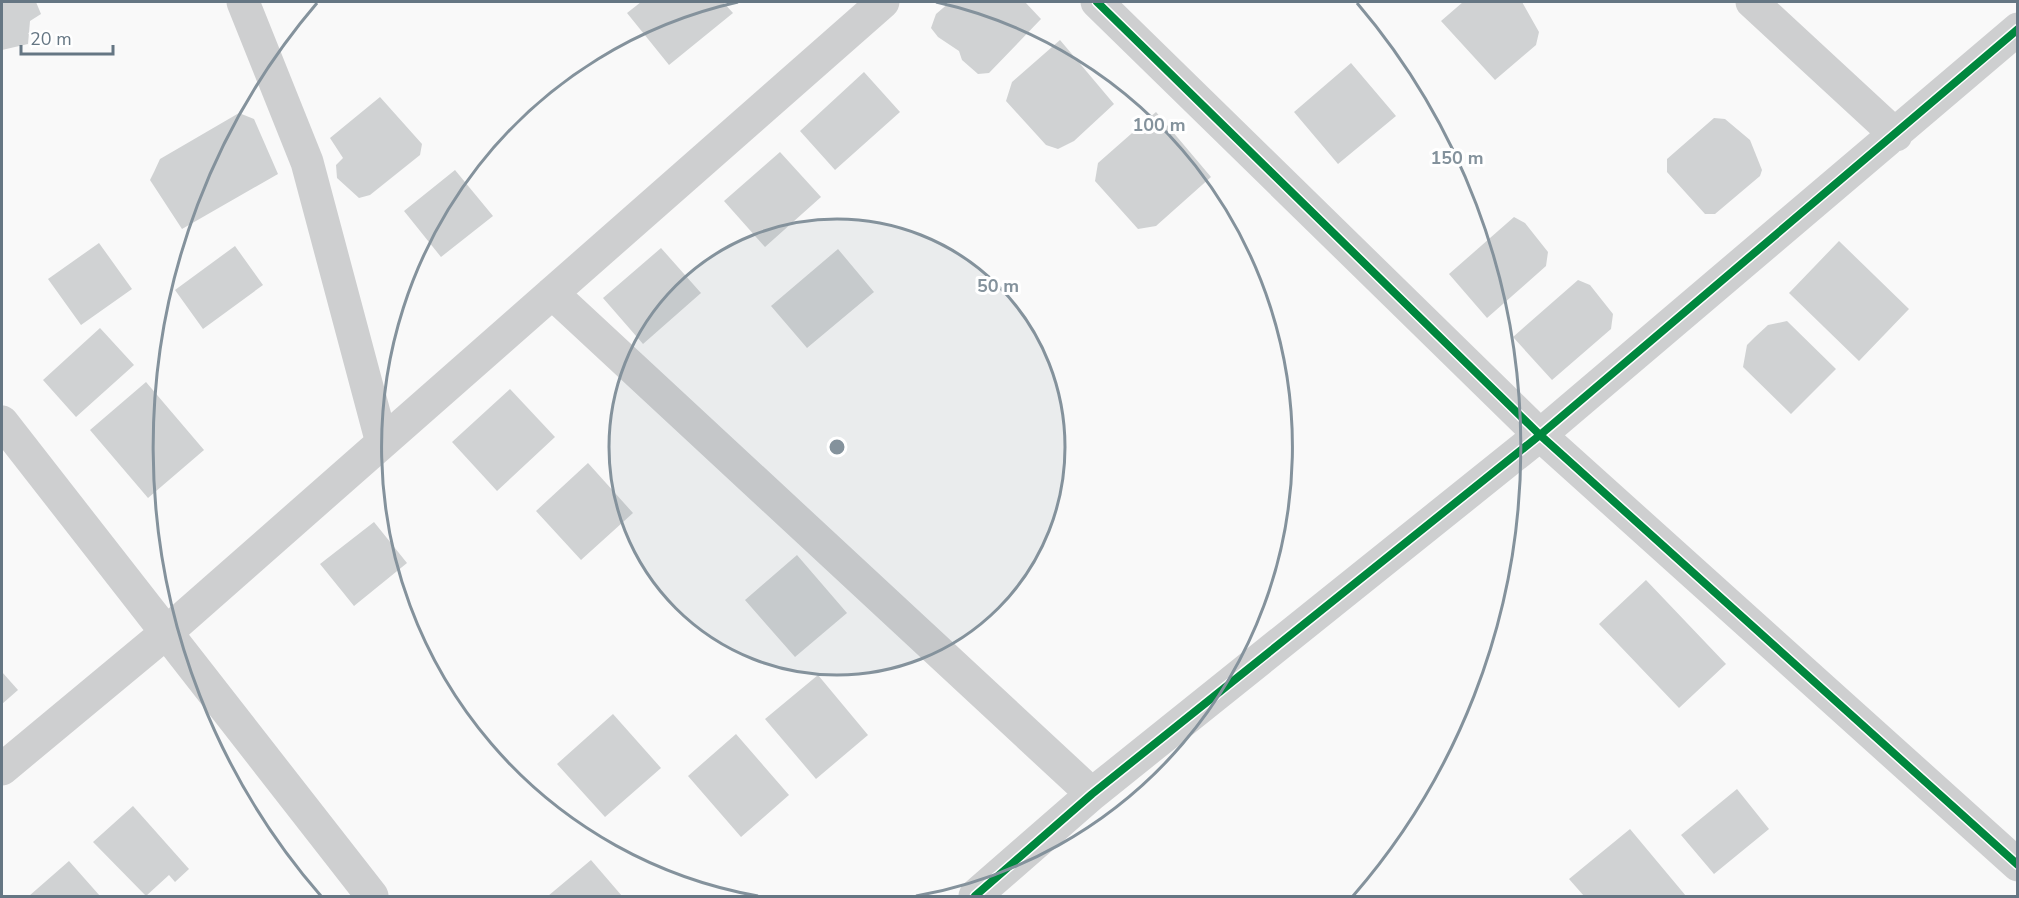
<svg xmlns="http://www.w3.org/2000/svg" width="2019" height="898" font-family="'Nunito Sans',sans-serif">
	<rect width="100%" height="100%" fill="#f9f9f9"/>
	<path fill="#d0d2d3" d="M2 2H36L41 14 30 21 28 44 2 50Z
		M641 2H723L733 13 669 65 627 13Z
		M950 2H1025L1041 19 989 73 978 74 962 60 959 51 938 37 931 28 936 14Z
		M1463 2H1522L1539 32 1536 45 1495 80 1441 21Z
		M1060 40 1114 104 1074 141 1058 149 1046 145 1006 101 1012 82Z
		M1351 63 1396 116 1338 164 1294 112Z
		M864 72 900 112 835 170 800 131Z
		M380 97 422 144 420 155 370 195 359 198 337 178 336 165 343 158 330 138Z
		M1156 112 1211 177 1156 226 1138 229 1095 181 1098 163Z
		M239 113 254 119 278 174 182 229 150 180 154 172 160 159Z
		M1714 118 1725 119 1750 140 1762 170 1760 176 1715 214H1705L1667 172V159Z
		M780 152 821 197 765 247 724 201Z
		M455 170 493 216 441 257 404 211Z
		M1514 217 1525 223 1548 252 1546 266 1487 318 1449 274Z
		M1839 241 1909 309 1859 361 1789 293Z
		M99 243 132 289 81 325 48 279Z
		M235 246 263 285 203 329 175 290Z
		M661 248 701 293 643 344 603 298Z
		M838 249 874 292 807 348 771 306Z
		M1578 280 1590 285 1613 314 1611 329 1552 380 1513 337Z
		M1787 321 1836 369 1791 414 1743 367 1747 345 1755 337 1768 325Z
		M100 328 134 365 76 417 43 380Z
		M146 382 204 450 148 498 90 430Z
		M510 389 555 437 497 491 452 442Z
		M588 463 633 513 581 560 536 511Z
		M374 522 407 563 354 606 320 564Z
		M797 555 847 613 795 657 745 600Z
		M1646 580 1726 664 1679 708 1599 624Z
		M2 672 18 690 2 704Z
		M818 675 868 735 816 779 765 719Z
		M613 714 661 768 605 817 557 764Z
		M736 734 789 795 741 837 688 776Z
		M1737 789 1769 829 1714 874 1681 835Z
		M133 806 189 869 175 882 169 875 146 896 93 842Z
		M1630 829 1686 896H1584L1569 879Z
		M591 860 622 896H548Z
		M69 861 100 896H29Z"/>
	<g fill="none" stroke-linecap="round" stroke-linejoin="round">
		<path stroke="#cecfd0" stroke-width="33" d="M243 2 307 162 382 443
			M1097 2 1540 435 2018 865
			M1752 2 1896 135
			M552 293 1092 794
			M2 422 372 896
			M2 769 167 632 883 2
			M975 896 1092 794 1540 435 2018 29"/>
		<g stroke="#fff" stroke-width="11">
			<path id="cycleway" d="M1097 2 1540 435 2018 865
				M975 896 1092 794 1540 435 2018 29"/>
		</g>
		<use href="#cycleway" stroke="#00873e" stroke-width="8"/>
	</g>
	<circle cx="837" cy="447" r="228" fill="#84929c" fill-opacity=".12"/>
	<g fill="none" stroke="#84929c" stroke-width="3">
		<circle cx="837" cy="447" r="228"/>
		<path d="M758 896A456 456 0 0 1 738 2M936 2A456 456 0 0 1 916 896"/>
		<path d="M321 896A684 684 0 0 1 317 3M1357 3A684 684 0 0 1 1353 896"/>
	</g>
	<circle cx="837" cy="447" r="9" fill="#84929c" stroke="#fff" stroke-width="3"/>
	<g font-size="18" text-anchor="middle" font-weight="bold" fill="#84929c" stroke="#fff" stroke-width="6" stroke-linejoin="round" paint-order="stroke">
		<text x="1159" y="131">100 m</text>
		<text x="1457" y="164">150 m</text>
		<text x="998" y="292">50 m</text>
	</g>
	<rect width="2019" height="898" fill="none" stroke="#657683" stroke-width="6"/>
	<path d="M21 45v9h92v-9" fill="none" stroke="#657683" stroke-width="3"/>
	<text x="30" y="45" font-size="18" fill="#657683" stroke="#ffffff" stroke-width="4.5" paint-order="stroke">20 m</text>
</svg>
